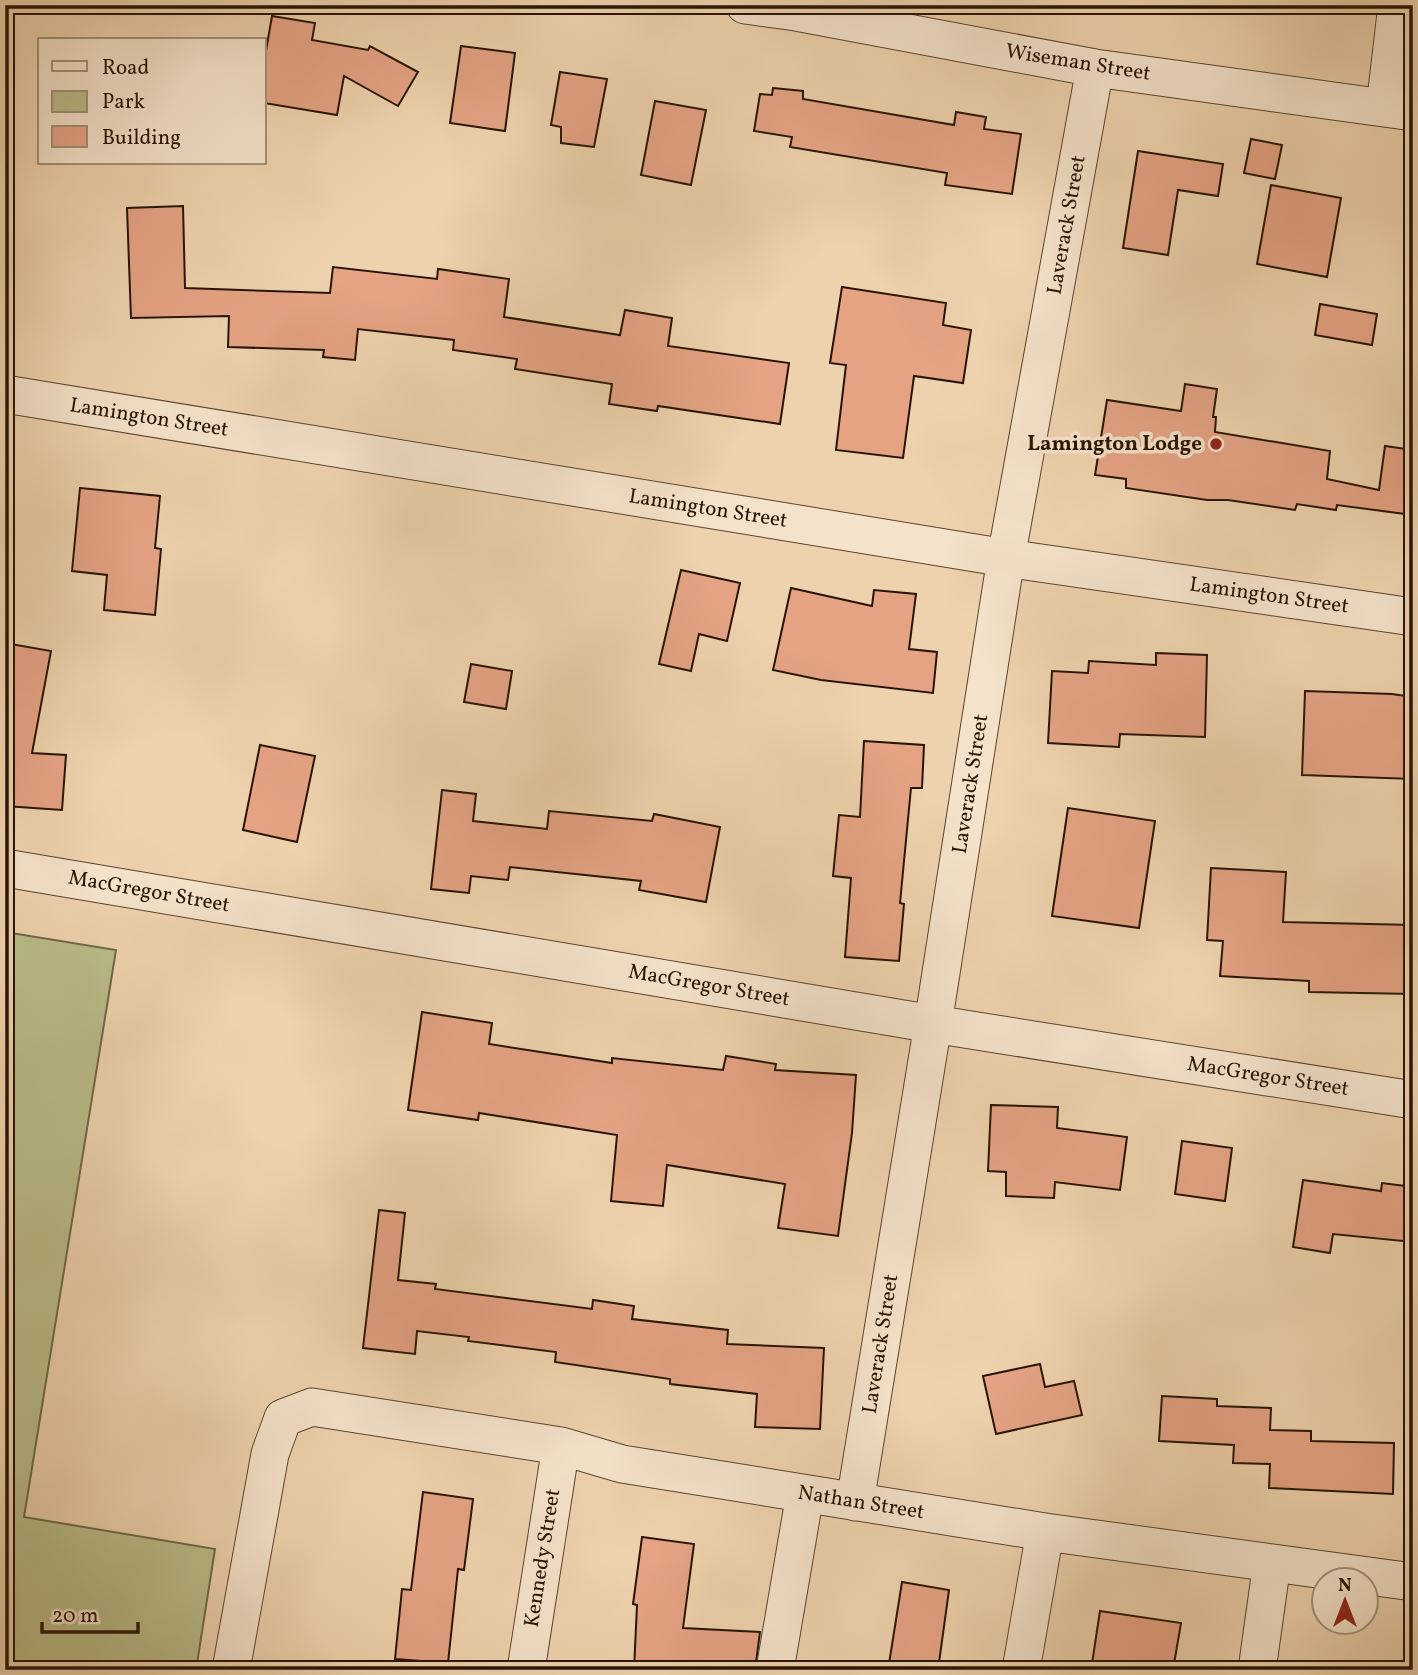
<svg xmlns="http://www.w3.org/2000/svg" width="1418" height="1675" font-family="Vollkorn,serif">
	<rect width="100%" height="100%" fill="#eed2ad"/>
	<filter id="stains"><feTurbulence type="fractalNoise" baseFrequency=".00286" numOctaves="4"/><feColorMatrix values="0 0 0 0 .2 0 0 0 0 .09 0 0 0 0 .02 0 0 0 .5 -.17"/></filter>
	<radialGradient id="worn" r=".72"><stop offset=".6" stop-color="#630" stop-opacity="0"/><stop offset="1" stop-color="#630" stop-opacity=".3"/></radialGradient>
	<path fill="#b9bc89" stroke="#706846" stroke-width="2" d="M5 932 116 950 24 1517 215 1549 196 1670H5Z"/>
	<path fill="#e5a384" stroke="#281404" stroke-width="2" d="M272 16 315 23 312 40 368 50 370 46 418 72 398 106 344 76 337 115 264 103V62Z
		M461 46 515 53 505 131 450 123Z
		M560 72 607 79 594 147 561 143V127L551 125Z
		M773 88 803 91V99L954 125 956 112 986 117 984 129 1021 134 1012 194 945 185 947 173 790 147 792 137 754 131 760 94 772 95Z
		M655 101 706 110 691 185 641 175Z
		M1251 139 1282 145 1275 179 1244 173Z
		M1138 151 1223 164 1218 196 1178 190 1168 255 1123 248Z
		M1271 185 1341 198 1327 277 1257 264Z
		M183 206 185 288 330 293 333 267 437 279 438 269 509 279 504 317 620 335 625 310 672 318 668 346 789 363 780 424 658 406 657 411 609 404 612 384 515 369 517 359 453 350 454 340 358 329 355 360 323 357 324 350 228 347 229 316 131 318 127 208Z
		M842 287 946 303 943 325 971 330 963 383 914 376 903 458 836 450 846 365 830 363Z
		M1320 304 1377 314 1372 345 1315 335Z
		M1185 384 1217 389 1213 417H1216L1215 432 1330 451 1327 479 1379 490 1385 446 1413 450V515L1337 505 1336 510 1297 504 1295 510 1228 500H1207L1126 488V479L1095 475 1107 400 1181 411Z
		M80 488 160 496 155 548 161 549 155 615 104 610 107 575 72 571Z
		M681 570 740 583 727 641 699 634 691 671 659 664Z
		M791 588 872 606 874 590 916 594 909 649 937 652 933 693 821 680 773 670Z
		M5 643 51 651 32 753 66 755 62 810 5 806Z
		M1156 653 1207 655 1205 737 1120 734 1119 747 1048 743 1052 671 1088 673 1089 661 1156 665Z
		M471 664 512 671 506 709 464 702Z
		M1305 691 1392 694 1413 697V779L1302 775Z
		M864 741 924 745 922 788H911L900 903 904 904 899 961 845 957 851 878 833 876 839 815 860 817Z
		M260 745 315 756 297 842 243 830Z
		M442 790 476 794 473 821 547 829 549 811 652 821 654 814 720 827 706 902 639 890 641 881 510 867 508 880 471 876 469 893 431 889Z
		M1068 808 1155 821 1139 928 1052 916Z
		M1211 868 1286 872 1283 922 1413 925V994L1309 992V981L1220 976 1223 941 1207 940Z
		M422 1012 492 1023 489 1044 612 1063V1058L723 1070 726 1056 776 1064 775 1070 856 1075 852 1133 838 1236 778 1228 785 1184 667 1165 663 1206 611 1201 617 1135 479 1113 478 1120 408 1110Z
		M991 1105 1058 1107 1057 1128 1127 1137 1120 1190 1055 1182 1054 1198 1006 1196V1172L988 1171Z
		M1182 1141 1232 1148 1225 1201 1175 1194Z
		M1303 1180 1381 1191 1382 1183 1413 1187V1242L1333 1234 1330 1253 1293 1247Z
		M379 1210 405 1213 398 1280 436 1284 435 1289 592 1309 593 1300 634 1306 632 1319 728 1330 727 1344 824 1348 820 1429 755 1427 757 1394 670 1384V1379L555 1362 556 1352 468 1341 469 1337 417 1331 415 1354 363 1348Z
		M1040 1364 1045 1387 1074 1381 1082 1415 996 1434 983 1376Z
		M1162 1396 1217 1399V1406L1271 1408 1270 1430 1311 1431V1441L1394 1443 1393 1494 1269 1488 1270 1464 1233 1463 1234 1445 1159 1441Z
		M423 1492 473 1499 464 1570 458 1569 448 1663 395 1659 402 1589 411 1590Z
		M642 1537 694 1544 683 1628 760 1632 755 1670H634L637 1605 633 1604Z
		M902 1582 949 1590 938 1670H888Z
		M1100 1611 1181 1623 1173 1670H1091Z"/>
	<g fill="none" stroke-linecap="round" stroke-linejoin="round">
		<g stroke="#5a442e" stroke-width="39">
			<path id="minor" d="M745 5 796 12 1095 68 1413 112
				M1385 107 1397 5
				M5 394 1006 558 1413 617
				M5 868 933 1024 1413 1100
				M855 1502 933 1024 1006 558 1095 68
				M231 1670 270 1454 283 1418 312 1407 561 1446 622 1464 1045 1532 1413 1582
				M526 1670 561 1446
				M775 1670 805 1494
				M1021 1670 1045 1532
				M1257 1670 1272 1563"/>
		</g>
		<use href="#minor" stroke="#f4e2ca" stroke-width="37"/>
	</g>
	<circle fill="#8f2418" stroke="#f4e2ca" stroke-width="2.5" cx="1216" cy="444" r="7"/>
	<g text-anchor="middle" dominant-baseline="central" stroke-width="7" stroke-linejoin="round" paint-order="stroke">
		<g font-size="21" fill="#281404" stroke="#f4e2ca">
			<text transform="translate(1078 63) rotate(9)">Wiseman Street</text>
			<text transform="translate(1067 225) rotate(-80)">Laverack Street</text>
			<text transform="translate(149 418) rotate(9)">Lamington Street</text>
			<text transform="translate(708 509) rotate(9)">Lamington Street</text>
			<text transform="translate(1269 596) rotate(8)">Lamington Street</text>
			<text transform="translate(971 784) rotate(-81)">Laverack Street</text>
			<text transform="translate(149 892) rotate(10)">MacGregor Street</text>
			<text transform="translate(709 986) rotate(10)">MacGregor Street</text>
			<text transform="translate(1268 1077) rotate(9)">MacGregor Street</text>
			<text transform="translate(881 1344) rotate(-81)">Laverack Street</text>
			<text transform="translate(861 1503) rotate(9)">Nathan Street</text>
			<text transform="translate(543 1558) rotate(-81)">Kennedy Street</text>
		</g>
		<g font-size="21" font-weight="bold" fill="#281404" stroke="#f4e2ca" text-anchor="end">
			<text x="1202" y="444">Lamington Lodge</text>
		</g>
	</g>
	<rect width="1418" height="1675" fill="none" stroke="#eed2ad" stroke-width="28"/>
	<rect x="7" y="7" width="1404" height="1661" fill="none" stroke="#281404" stroke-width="3.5"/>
	<rect x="14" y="14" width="1390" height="1647" fill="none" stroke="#281404" stroke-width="2"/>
	<rect x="38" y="38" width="228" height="126" fill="#f4e2ca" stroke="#a2907b" stroke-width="2"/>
	<rect x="52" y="61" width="35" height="10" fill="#f4e2ca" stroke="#a2907b" stroke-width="2"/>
	<text x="102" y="74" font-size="21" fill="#281404">Road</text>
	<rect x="52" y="91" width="35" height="21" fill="#b9bc89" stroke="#a2907b" stroke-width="2"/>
	<text x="102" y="108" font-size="21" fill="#281404">Park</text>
	<rect x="52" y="126" width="35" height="21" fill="#e5a384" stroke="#a2907b" stroke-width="2"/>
	<text x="102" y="144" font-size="21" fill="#281404">Building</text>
	<g transform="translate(1345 1601)"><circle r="33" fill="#f4e2ca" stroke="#a2907b" stroke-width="2"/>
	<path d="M0-5L12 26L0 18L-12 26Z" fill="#8f2418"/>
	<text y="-10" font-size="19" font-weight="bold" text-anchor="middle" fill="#281404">N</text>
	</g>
	<path d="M42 1622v10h96v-10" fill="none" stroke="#281404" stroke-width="3.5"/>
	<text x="52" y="1622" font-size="21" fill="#281404" stroke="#f4e2ca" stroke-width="5" paint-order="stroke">20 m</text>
	<rect width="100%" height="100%" filter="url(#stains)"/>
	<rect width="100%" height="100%" fill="url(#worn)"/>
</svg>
